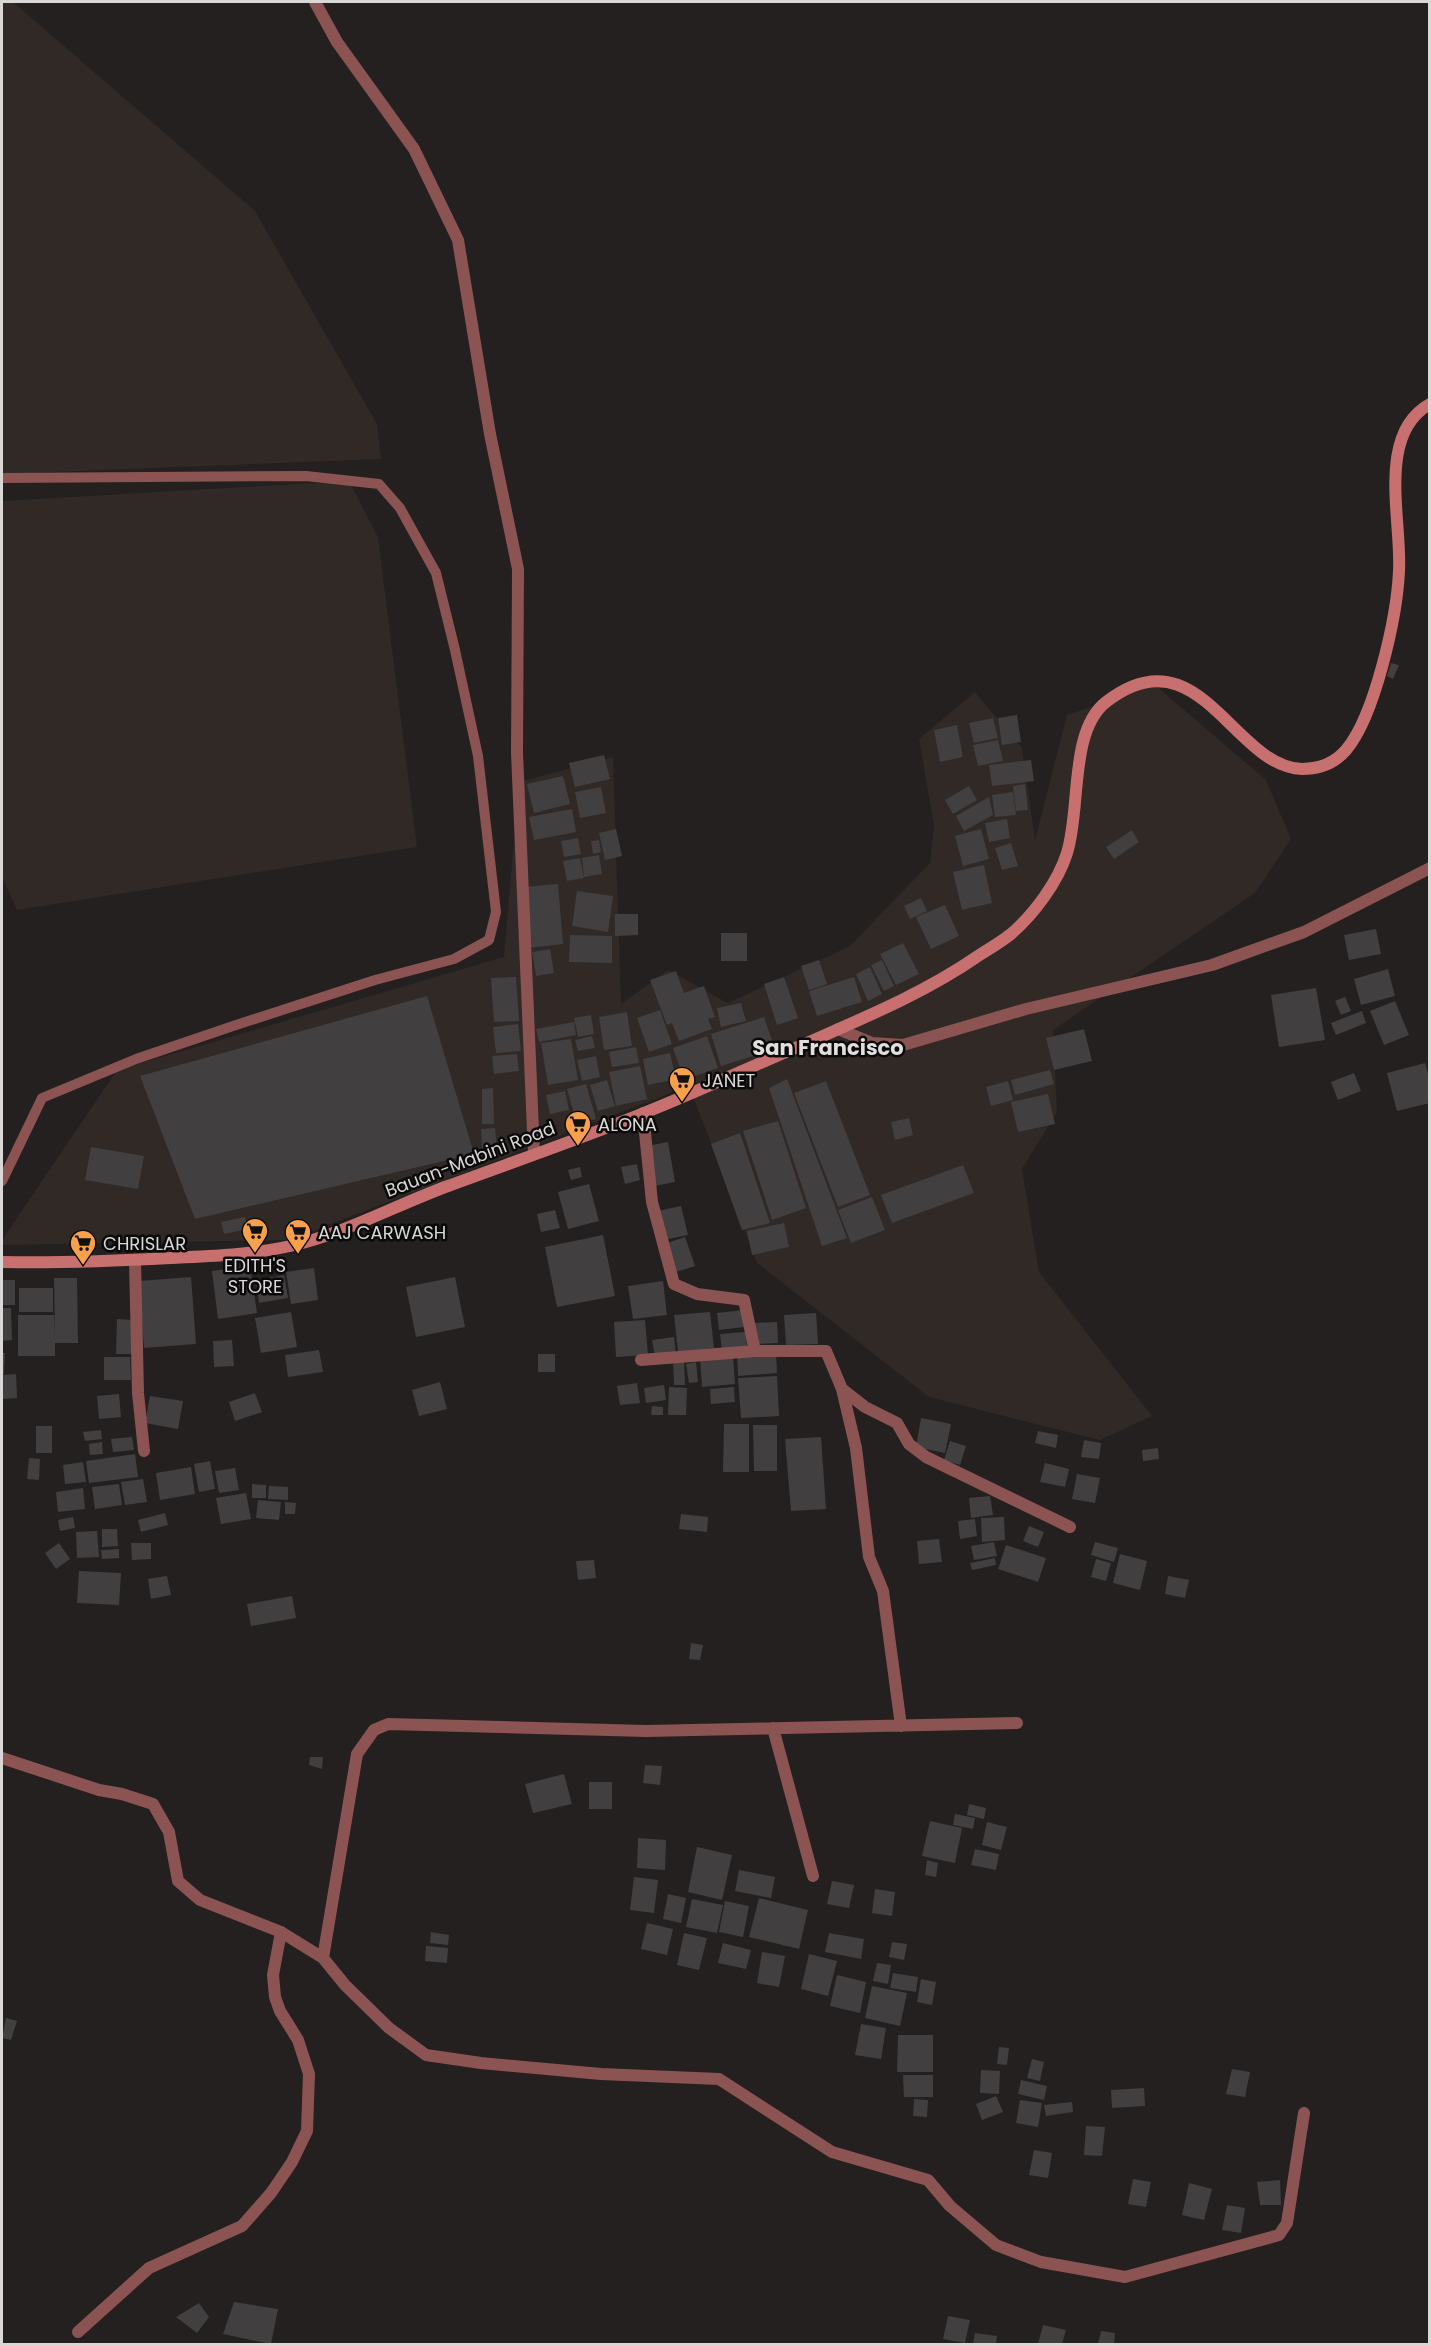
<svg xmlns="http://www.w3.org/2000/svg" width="1431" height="2346" font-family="Poppins,sans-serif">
	<rect width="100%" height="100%" fill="#23201f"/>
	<path fill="#302925" d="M2 2H13L255 211 377 424 381 459 2 474Z
		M349 481 378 537 417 847 17 910 2 877V501Z
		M1155 685 1266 780 1291 839 1255 893 1053 1030 1057 1112 1022 1169 1039 1272 1152 1416 1100 1440 929 1397 757 1263 689 1086 289 1240 2 1245V1240L117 1070 504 957 519 782 613 757 621 1004 668 970 728 1003 850 946 930 863 934 826 919 739 975 692 1022 748 1035 840 1067 715Z"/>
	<path fill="#423f40" d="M1391 663 1399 665 1393 679 1387 676Z
		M1017 715 1021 742 1002 745 998 718Z
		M993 718 998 738 974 743 969 723Z
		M957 725 963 757 940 762 934 730Z
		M998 740 1003 761 978 766 973 745Z
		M604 755 610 779 575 787 569 763Z
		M1031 760 1034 781 992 786 989 765Z
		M563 776 570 804 534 813 527 784Z
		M1025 784 1028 810 1016 811 1013 786Z
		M969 786 977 800 953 814 945 800Z
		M601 787 606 813 580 818 575 792Z
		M1013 792 1016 815 995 817 992 795Z
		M989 797 993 815 964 831 956 816Z
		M572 809 576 832 534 840 529 817Z
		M1007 819 1010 838 989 842 985 823Z
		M616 829 622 856 605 860 599 833Z
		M981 829 989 859 963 866 955 836Z
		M1132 830 1139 842 1114 859 1106 847Z
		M578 838 581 854 564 857 561 841Z
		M599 840 601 852 593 854 591 841Z
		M1011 843 1018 866 1002 870 995 848Z
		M599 855 602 874 584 877 582 858Z
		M580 858 584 878 567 881 563 861Z
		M984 865 992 903 962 910 953 872Z
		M558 884 563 944 529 948 523 887Z
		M577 891 613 896 608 932 572 926Z
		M921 898 927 911 910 919 904 906Z
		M945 905 959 936 931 949 916 917Z
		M615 914H638V935L615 936Z
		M1376 929 1381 954 1349 960 1344 935Z
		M721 933H747V961H721Z
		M570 935 612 936V963L569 962Z
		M903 943 919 974 896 985 880 954Z
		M550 949 554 973 536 976 532 952Z
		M819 960 827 984 809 990 801 966Z
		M882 960 894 986 884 991 871 965Z
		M870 967 882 994 868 1001 856 974Z
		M1388 969 1395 996 1361 1005 1354 979Z
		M676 971 684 993 704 986 715 1017 708 1019 712 1029 679 1041 672 1023 667 1025 650 980Z
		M516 977 519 1021 494 1022 491 978Z
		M784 977 798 1018 777 1025 764 984Z
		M854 977 862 1002 817 1016 809 991Z
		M1316 988 1325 1040 1279 1047 1271 995Z
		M427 996 474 1154 195 1219 140 1076Z
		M1345 997 1351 1011 1341 1015 1335 1001Z
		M1395 1001 1409 1035 1384 1045 1370 1011Z
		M741 1003 746 1021 721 1027 717 1008Z
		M660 1010 672 1044 649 1052 637 1018Z
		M1362 1011 1366 1023 1336 1035 1331 1023Z
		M627 1012 632 1046 604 1050 599 1017Z
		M591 1015 594 1034 578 1037 574 1018Z
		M764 1017 775 1049 721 1066 711 1034Z
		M574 1022 576 1035 539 1042 536 1029Z
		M518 1024 521 1051 496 1053 493 1027Z
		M1084 1029 1092 1061 1054 1070 1046 1038Z
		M592 1036 595 1048 578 1051 575 1040Z
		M707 1036 718 1068 684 1080 673 1048Z
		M571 1039 578 1080 548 1085 541 1043Z
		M636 1047 639 1063 612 1067 609 1052Z
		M670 1053 676 1079 648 1085 643 1059Z
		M517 1054 519 1071 494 1074 492 1056Z
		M596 1056 600 1077 582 1081 577 1060Z
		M1425 1063 1430 1081V1103L1397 1111 1387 1073Z
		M640 1066 647 1099 616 1106 609 1072Z
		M1050 1070 1054 1084 1015 1095 1011 1080Z
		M1354 1073 1361 1091 1338 1100 1331 1082Z
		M787 1079 847 1238 822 1246 769 1088Z
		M607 1080 615 1106 598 1111 590 1085Z
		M826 1081 870 1195 838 1207 794 1093Z
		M1008 1081 1013 1100 991 1106 986 1087Z
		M586 1084 596 1119 577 1124 567 1089Z
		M493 1088 494 1124H482V1089Z
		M565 1091 569 1110 550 1114 546 1095Z
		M1048 1094 1055 1124 1018 1132 1011 1102Z
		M909 1118 913 1135 895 1140 891 1122Z
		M778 1121 806 1208 772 1220 743 1131Z
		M495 1128 497 1147 482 1148 481 1129Z
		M740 1133 770 1223 742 1230 711 1144Z
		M668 1142 675 1182 654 1186 647 1146Z
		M91 1147 144 1156 138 1189 85 1180Z
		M637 1164 640 1180 625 1184 621 1167Z
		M963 1165 974 1193 892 1223 881 1195Z
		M580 1167 582 1177 571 1180 568 1170Z
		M589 1184 599 1221 568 1229 558 1192Z
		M872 1197 885 1230 851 1243 838 1210Z
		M681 1206 688 1235 664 1240 658 1211Z
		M555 1210 560 1228 541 1232 537 1214Z
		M245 1217 248 1229 224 1234 221 1222Z
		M784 1223 789 1247 752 1255 747 1231Z
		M603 1235 615 1296 557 1307 545 1247Z
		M685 1237 695 1266 673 1273 664 1244Z
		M250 1266 257 1313 218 1319 212 1271Z
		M314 1268 318 1300 291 1304 286 1272Z
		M284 1275 288 1298 259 1303 256 1280Z
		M191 1277 196 1344 144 1348 139 1281Z
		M455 1277 465 1327 416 1337 406 1287Z
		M54 1278H77L78 1343H55V1356H18V1315H54L55 1339Z
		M2 1280H15V1305H2Z
		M663 1281 667 1315 633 1319 628 1286Z
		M19 1288H53V1312H19Z
		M2 1308H11L12 1340 2 1341Z
		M743 1310 744 1327 719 1330 717 1313Z
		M291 1312 297 1347 261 1353 255 1318Z
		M710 1312 714 1348 678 1352 674 1315Z
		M816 1313 818 1344 786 1345 784 1315Z
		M117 1319 134 1320V1354H116Z
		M645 1320 648 1355 616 1357 614 1322Z
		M777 1322 778 1343 756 1344 755 1323Z
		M746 1332 747 1348 722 1350 720 1334Z
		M674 1337 676 1355 655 1357 652 1340Z
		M232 1340 234 1366 214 1367 213 1341Z
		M319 1350 323 1372 288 1377 285 1355Z
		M776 1352 777 1373 738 1376 737 1355Z
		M2 1353H5L4 1374H2Z
		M538 1354H555V1372H538Z
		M733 1355 735 1384 702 1387 700 1357Z
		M104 1357H130L131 1380H104Z
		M684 1359 685 1385H674L673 1360Z
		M696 1362 698 1382 689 1383 686 1364Z
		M16 1374 17 1398 2 1399V1375Z
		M777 1376 779 1416 741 1418 738 1378Z
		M440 1382 447 1409 419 1416 412 1390Z
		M637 1383 640 1403 620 1405 617 1386Z
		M664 1385 666 1400 646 1403 644 1388Z
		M669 1387 687 1388 686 1415H668Z
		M734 1387 735 1402 711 1404 710 1389Z
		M255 1393 262 1412 235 1421 229 1402Z
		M119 1394 121 1417 99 1419 97 1396Z
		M150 1396 183 1401 178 1429 145 1423Z
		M652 1406 663 1407V1415H651Z
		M921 1418 951 1424 945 1453 916 1447Z
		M724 1424H749V1472H723Z
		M753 1425H777V1471H754Z
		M36 1426H52V1453H36Z
		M101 1430 102 1439 85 1441 83 1432Z
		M1038 1431 1058 1435 1056 1448 1035 1443Z
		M132 1437 134 1450 113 1452 111 1439Z
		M821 1437 826 1509 791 1511 785 1439Z
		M1084 1440 1101 1443 1099 1459 1081 1457Z
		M950 1441 966 1446 960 1465 944 1460Z
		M102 1442 103 1454 90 1455 89 1444Z
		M1158 1448 1159 1459 1143 1461 1142 1450Z
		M135 1454 138 1477 89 1483 86 1461Z
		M29 1458 40 1459 39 1480 27 1479Z
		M210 1461 215 1489 199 1492 194 1464Z
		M83 1462 86 1482 65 1484 63 1465Z
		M1045 1463 1069 1469 1065 1487 1040 1482Z
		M191 1467 195 1494 160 1500 156 1473Z
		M235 1468 239 1490 219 1493 215 1471Z
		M1077 1474 1100 1478 1095 1503 1072 1499Z
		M143 1479 147 1502 125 1505 121 1482Z
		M119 1484 122 1505 95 1509 92 1487Z
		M252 1484 266 1485V1498H252Z
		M269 1486 288 1487V1500L268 1499Z
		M83 1488 85 1509 58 1512 56 1492Z
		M246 1493 251 1519 221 1524 216 1498Z
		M990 1496 993 1515 971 1518 969 1498Z
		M258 1500 281 1502 279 1520 256 1518Z
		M285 1502 296 1503 295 1514H285Z
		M165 1513 168 1525 141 1532 138 1520Z
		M681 1514 708 1517 707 1532 679 1529Z
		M73 1517 75 1528 60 1531 58 1520Z
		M1004 1517 1005 1540 982 1542 981 1518Z
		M975 1519 977 1536 960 1539 958 1521Z
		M1029 1526 1044 1532 1038 1547 1023 1541Z
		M102 1529H117L118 1546 102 1547Z
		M97 1531 99 1557 77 1558 76 1532Z
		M939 1539 942 1562 919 1564 917 1541Z
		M994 1542 997 1556 974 1560 971 1546Z
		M1095 1542 1118 1548 1114 1562 1091 1555Z
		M59 1543 70 1559 56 1569 45 1553Z
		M131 1543H151V1559L132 1560Z
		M1006 1545 1046 1558 1038 1582 998 1569Z
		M119 1549V1558L102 1559 101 1550Z
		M1120 1554 1147 1561 1140 1590 1113 1583Z
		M995 1558 996 1565 972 1570 970 1563Z
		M1096 1559 1111 1563 1106 1581 1091 1577Z
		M594 1560 596 1578 578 1580 576 1561Z
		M79 1571 121 1573 119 1605 77 1603Z
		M167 1576 171 1595 151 1599 148 1579Z
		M1168 1576 1189 1580 1185 1598 1165 1594Z
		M292 1596 296 1618 251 1626 247 1604Z
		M691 1643 703 1645 700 1660 689 1659Z
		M310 1757H323L322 1769 309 1765Z
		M645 1765 662 1766 660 1785 643 1783Z
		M564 1774 572 1804 533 1813 525 1784Z
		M589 1782H612V1809H589Z
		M969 1804 986 1808 984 1819 967 1815Z
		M955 1814 975 1818 973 1829 953 1825Z
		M930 1821 962 1828 955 1863 922 1856Z
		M987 1822 1007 1827 1001 1850 982 1845Z
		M638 1838 666 1840 665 1870 637 1868Z
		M697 1847 732 1855 722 1900 688 1892Z
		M975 1849 999 1854 996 1870 971 1865Z
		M927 1860 938 1863 936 1877 925 1875Z
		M739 1870 775 1877 771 1898 735 1891Z
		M634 1877 658 1880 654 1913 630 1910Z
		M832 1881 854 1885 849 1908 827 1904Z
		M875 1889 895 1892 892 1916 872 1913Z
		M668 1894 686 1898 681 1923 663 1919Z
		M759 1898 808 1910 799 1949 749 1937Z
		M692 1899 723 1905 717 1933 686 1927Z
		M725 1901 749 1906 743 1937 719 1932Z
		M647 1923 673 1929 667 1955 641 1949Z
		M431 1932 449 1935 448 1945 430 1943Z
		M684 1933 707 1938 699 1970 677 1965Z
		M829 1933 864 1939 861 1959 825 1952Z
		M892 1942 907 1944 904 1960 889 1957Z
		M723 1943 751 1950 746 1969 718 1963Z
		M426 1946 448 1948 447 1963 425 1961Z
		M762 1952 785 1956 779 1987 757 1983Z
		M809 1954 837 1961 828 1996 801 1989Z
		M877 1963 891 1965 888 1984 873 1981Z
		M893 1973 918 1977 916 1992 890 1988Z
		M837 1975 866 1982 860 2013 830 2006Z
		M921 1979 936 1982 932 2005 917 2002Z
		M872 1986 907 1993 900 2026 865 2018Z
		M6 2018 17 2021 11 2040 2 2038Z
		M861 2024 886 2028 881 2059 855 2055Z
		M898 2035H933V2072H897Z
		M999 2047 1009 2048 1007 2065 997 2064Z
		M1032 2059 1044 2062 1040 2081 1027 2078Z
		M1232 2069 1250 2072 1245 2097 1226 2094Z
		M981 2070 1000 2071 999 2094 980 2093Z
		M903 2075H933V2097H904Z
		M1021 2080 1047 2086 1044 2100 1018 2094Z
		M1144 2088 1145 2106 1112 2108 1111 2090Z
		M996 2096 1003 2112 982 2120 976 2104Z
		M914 2099 928 2100 927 2117 913 2116Z
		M1020 2100 1042 2103 1038 2127 1016 2123Z
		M1072 2102 1073 2112 1046 2116 1044 2105Z
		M1086 2126 1105 2127 1102 2156 1084 2155Z
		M1034 2150 1052 2153 1048 2178 1029 2175Z
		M1133 2179 1151 2182 1146 2207 1128 2204Z
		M1280 2180 1281 2205H1260L1257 2182Z
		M1189 2183 1212 2189 1204 2220 1182 2215Z
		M1227 2205 1245 2208 1241 2233 1222 2230Z
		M234 2302 278 2309 271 2344 223 2334Z
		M199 2303 209 2317 197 2333 176 2317Z
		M948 2316 970 2320 965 2343 943 2339Z
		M1043 2325 1066 2330 1062 2344H1038Z
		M1101 2331 1115 2333 1114 2344H1098Z
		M975 2333 997 2336 996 2344H973Z"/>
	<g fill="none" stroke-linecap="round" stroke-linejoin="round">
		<path stroke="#8b5453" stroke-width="10" d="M2 478 306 476 379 484 400 508 436 573 455 650 478 756 496 912 489 940 454 959 375 980 236 1025 136 1059 42 1098 2 1181"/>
		<path stroke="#8b5453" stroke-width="12" d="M315 2 337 42 414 149 458 240 490 434 518 569 517 753 534 1154
			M838 1029 872 1043 903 1045 1026 1009 1212 965 1304 932 1430 868
			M643 1113 652 1202 674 1284 697 1294 744 1300 755 1351
			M135 1260 138 1393 144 1451
			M641 1360 755 1351H826L842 1389 856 1448 869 1557 883 1591 901 1726
			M842 1389 865 1407 897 1423 909 1444 926 1457 1070 1527
			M773 1728 813 1876
			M2 1758 99 1790 122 1794 153 1804 169 1832 178 1881 200 1900 281 1932 323 1958 345 1985 389 2028 426 2055 481 2063 601 2074 719 2079 832 2152 928 2180 950 2206 996 2245 1041 2262 1125 2277 1279 2235 1287 2223 1304 2113
			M323 1958 357 1754 374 1730 388 1724 646 1731 1017 1723
			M78 2332 149 2268 242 2226 271 2193 292 2162 307 2131 309 2074 298 2040 280 2011 275 1997 273 1975 281 1932"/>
		<path stroke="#c7706f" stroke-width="12" d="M2 1262C58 1263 115 1261 171 1258 210 1256 251 1255 290 1246 344 1234 396 1205 448 1186 513 1162 580 1139 644 1113 697 1092 748 1068 800 1046 861 1019 923 994 978 956 989 949 1001 942 1011 934 1034 914 1058 882 1067 853 1081 809 1069 731 1106 702 1199 630 1233 767 1302 769 1319 769 1335 763 1346 750 1375 716 1397 616 1399 571 1402 520 1376 434 1430 404"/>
	</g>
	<defs>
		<g id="supermarket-pin" transform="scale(1.35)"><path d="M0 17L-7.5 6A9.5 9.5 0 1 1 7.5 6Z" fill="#f8a04b" stroke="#0b0a0a"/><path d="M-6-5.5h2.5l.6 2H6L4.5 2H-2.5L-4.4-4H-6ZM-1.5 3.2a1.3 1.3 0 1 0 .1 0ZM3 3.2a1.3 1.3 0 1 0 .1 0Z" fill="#111"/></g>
	</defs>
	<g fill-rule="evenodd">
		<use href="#supermarket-pin" x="682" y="1080"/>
		<use href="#supermarket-pin" x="578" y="1124"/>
		<use href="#supermarket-pin" x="255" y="1231"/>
		<use href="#supermarket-pin" x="298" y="1232"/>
		<use href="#supermarket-pin" x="83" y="1243"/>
	</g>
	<g text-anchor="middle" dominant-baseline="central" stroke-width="5" stroke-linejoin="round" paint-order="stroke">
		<g font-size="18" fill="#dad8d7" stroke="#0b0a0a" text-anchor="start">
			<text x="702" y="1080">JANET</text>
			<text x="598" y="1124">ALONA</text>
			<text x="318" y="1232">AAJ CARWASH</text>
			<text x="103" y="1243">CHRISLAR</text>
			<text x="255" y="1265" text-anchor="middle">EDITH'S<tspan x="255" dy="21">STORE</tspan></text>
		</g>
		<g font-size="18" fill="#dad8d7" stroke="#0b0a0a">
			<text transform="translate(470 1159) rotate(-21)">Bauan-Mabini Road</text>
		</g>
		<g font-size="21" font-weight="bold" fill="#e2dedd" stroke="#0b0a0a">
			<text x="828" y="1047">San Francisco</text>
		</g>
	</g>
	<rect width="1431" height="2346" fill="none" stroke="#dad8d7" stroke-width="6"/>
</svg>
